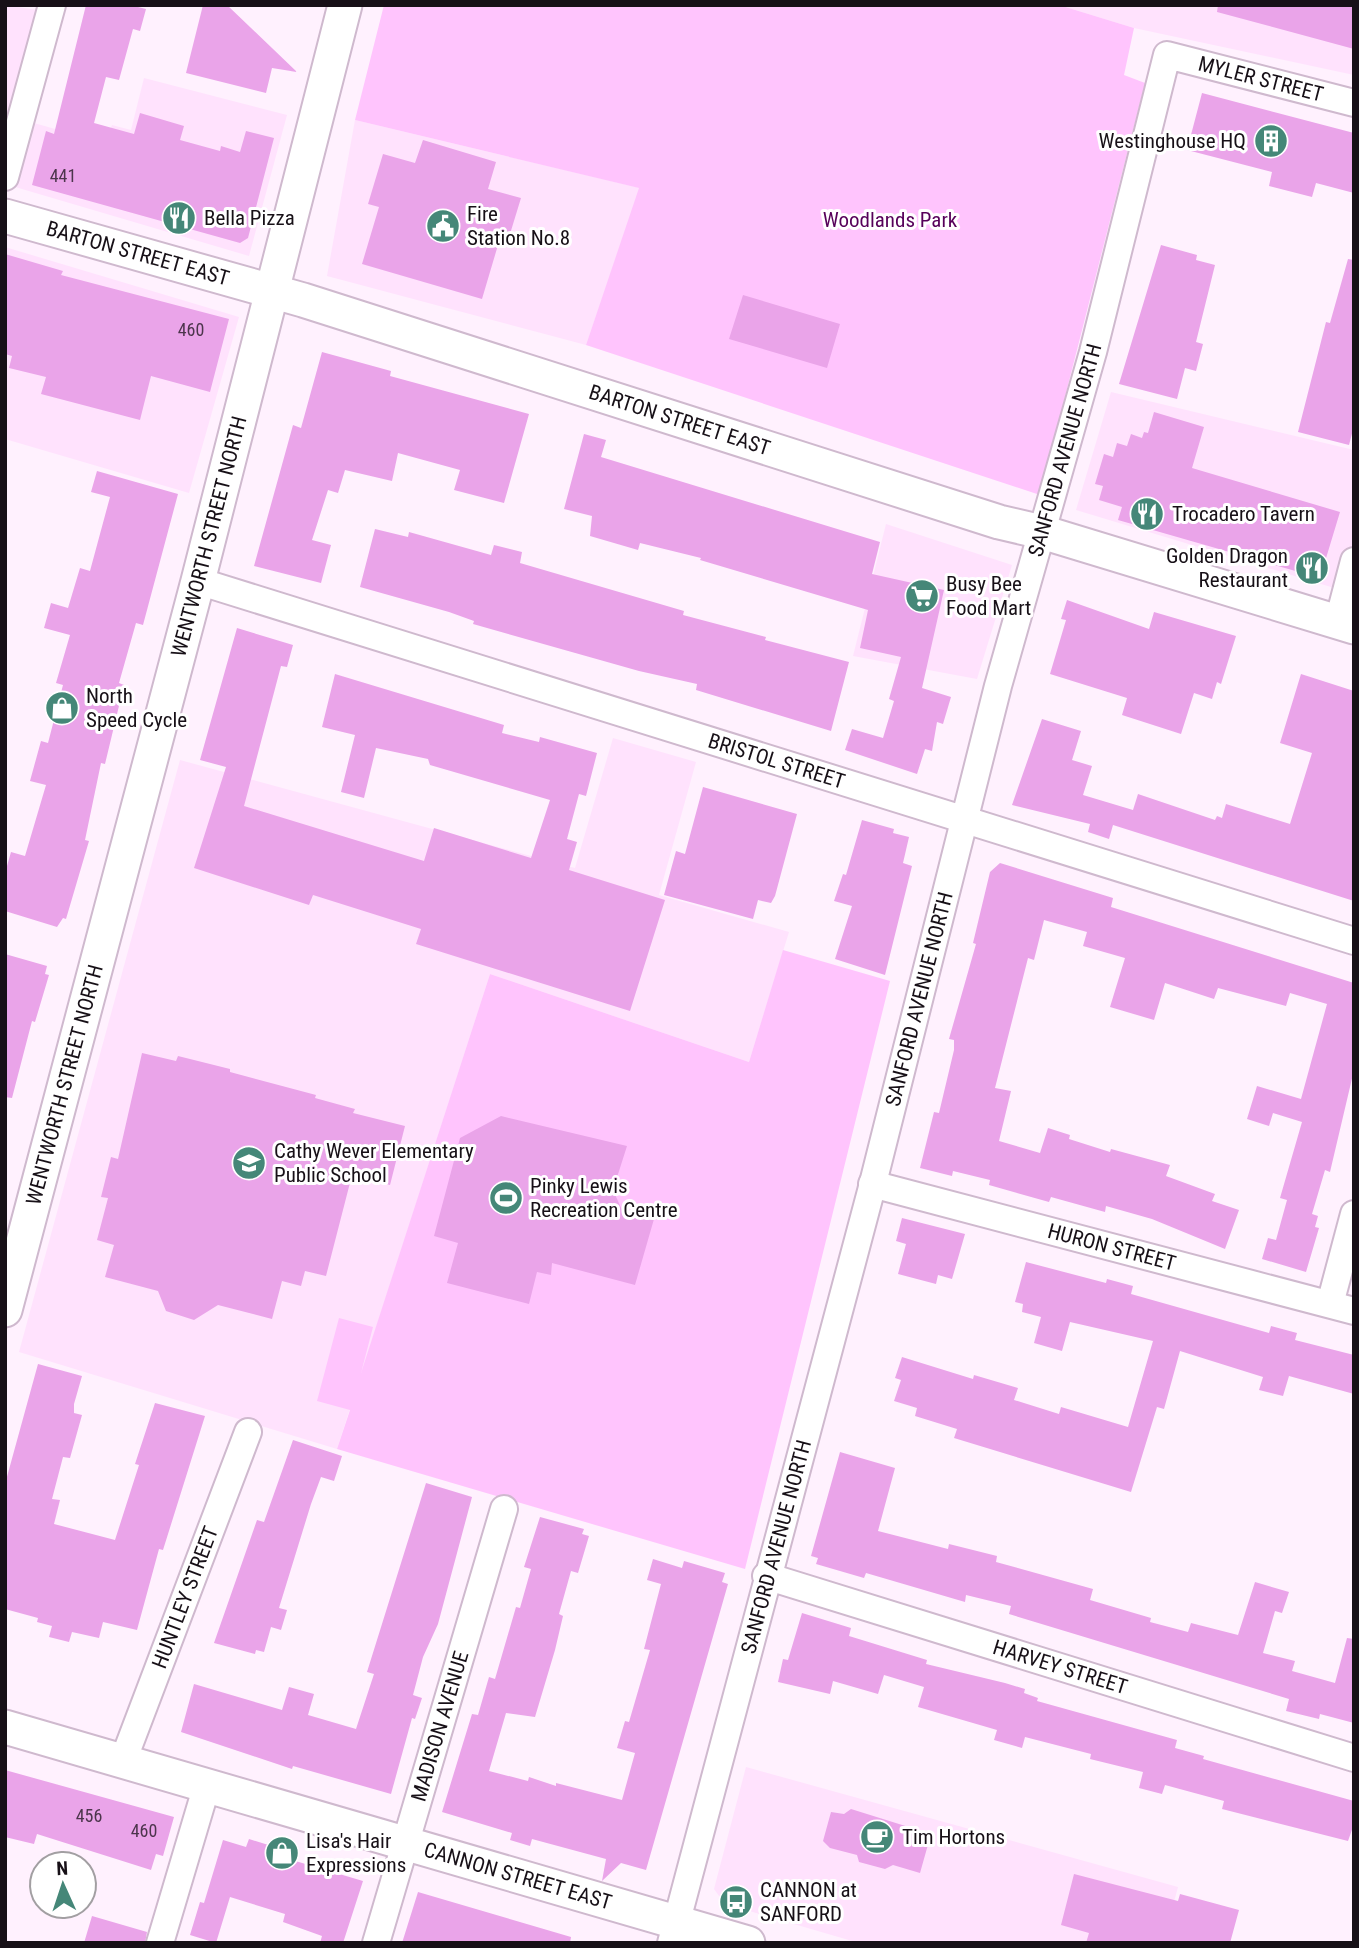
<svg xmlns="http://www.w3.org/2000/svg" width="1359" height="1948" font-family="'Roboto Condensed',sans-serif">
	<rect width="100%" height="100%" fill="#fff1fe"/>
	<path fill="#ffe2fd" d="M5 5 37 10 9 116 105 143 112 125 131 130 144 78 287 115 249 256 5 184Z
		M1059 5H1354V75L1134 28Z
		M355 120 640 188 586 345 327 276Z
		M5 247 239 317 189 493 5 439Z
		M1111 392 1354 450V594L1076 510Z
		M886 524 1012 565 977 679 853 656Z
		M613 738 696 762 659 895 789 932 749 1062 490 974 337 1449 19 1352 180 760 575 868Z
		M746 1767 1178 1887 1163 1943H859L725 1904 714 1889Z"/>
	<path fill="#ffc4fd" d="M384 5H1059L1134 28 1124 75 1145 83 1040 495 586 345 639 188 355 120Z
		M783 950 890 981 745 1569 337 1449 350 1410 317 1401 339 1318 373 1327 361 1373 490 974 749 1062Z"/>
	<path fill="#eaa4e9" d="M86 5H130L146 9 140 31 133 29 119 80 106 77 94 123 134 134 140 113 184 126 180 140 220 151 221 146 240 152 246 131 274 138 248 238 240 243 32 185 46 131 54 134Z
		M203 5H227L297 72 272 68 266 93 186 73Z
		M1218 5H1354V49L1217 12Z
		M1202 93 1354 133V193L1316 183 1312 197 1269 186 1272 172 1187 150Z
		M423 140 496 162 488 189 521 198 506 247 498 245 482 299 362 264 379 207 368 204 383 154 415 163Z
		M1161 245 1197 255 1196 260 1215 265 1196 342 1203 344 1196 371 1185 368 1177 399 1119 384Z
		M5 254 63 271 61 275 229 319 210 392 151 376 140 420 41 394 46 377 9 368 12 356 5 354Z
		M1348 259 1354 260V426L1349 445 1298 432 1326 322 1330 323Z
		M743 295 840 324 827 368 729 339Z
		M322 352 391 371 390 376 529 414 504 503 454 490 460 470 398 453 392 481 345 470 338 493 328 490 312 540 331 545 321 583 254 566 293 425 301 428Z
		M1154 412 1204 427 1192 468 1340 512 1320 578 1118 520 1122 507 1099 500 1103 486 1095 484 1104 454 1113 457 1117 443 1127 446 1131 434 1142 438 1144 432 1148 433Z
		M584 434 606 440 601 457 880 542 872 574 944 590 922 688 951 697 943 724 937 722 932 751 925 749 917 774 845 750 852 729 883 738 894 701 889 699 901 657 860 648 868 610 700 560 701 558 640 543 638 550 590 536 592 516 564 509Z
		M97 471 178 494 143 625 136 623 119 683 124 685 105 764 101 763 85 840 89 841 66 919 63 918 57 927 5 911V873L11 852 25 856 46 785 30 781 41 741 48 743 63 685 56 683 70 635 44 628 51 603 68 608 80 568 90 571 110 497 91 492Z
		M375 529 408 537 409 532 491 555 494 545 522 552 520 563 684 611 683 615 766 637 765 640 849 662 831 731 696 690 697 684 639 671 473 624 474 621 449 612 360 587Z
		M1067 600 1149 629 1154 612 1236 636 1221 684 1217 682 1212 699 1194 693 1181 734 1122 715 1127 698 1050 674 1066 620 1061 619Z
		M237 628 293 645 287 667 281 666 244 806 424 861 434 828 531 858 550 800 430 765 428 759 376 748 364 798 341 792 355 735 322 727 335 674 504 725 502 733 539 742 540 737 597 753 586 796 579 794 567 839 577 842 569 870 665 900 630 1011 416 944 421 929 313 895 309 905 194 868 226 767 200 760Z
		M1301 674 1354 691V901L1113 825 1109 839 1088 832 1090 824 1012 805 1042 719 1081 731 1072 760 1092 766 1083 795 1133 810 1138 794 1215 820 1217 816 1222 818 1226 804 1290 824 1312 753 1280 743Z
		M703 787 797 814 775 896 771 903 758 900 753 919 664 895 676 851 685 854Z
		M862 820 894 829 893 833 909 837 903 863 912 866 885 975 835 959 852 906 834 901 843 874 846 875Z
		M1000 863 1113 898 1111 907 1354 983V1070L1330 1172 1325 1170 1312 1214 1318 1216 1315 1227 1319 1228 1306 1272 1262 1259 1268 1238 1276 1240 1287 1200 1280 1198 1302 1122 1273 1113 1269 1126 1247 1119 1257 1086 1301 1099 1327 1004 1290 993 1286 1006 1218 988 1214 999 1165 983 1154 1020 1110 1007 1125 958 1083 946 1087 932 1044 920 1034 960 1028 958 995 1088 1011 1091 999 1141 1040 1153 1048 1128 1070 1135 1069 1139 1110 1152 1111 1149 1170 1165 1166 1176 1215 1194 1212 1201 1239 1210 1225 1249 1152 1219 1106 1206 1105 1212 1051 1197 1049 1202 989 1185 990 1180 953 1171 952 1176 920 1168 934 1112 939 1113 954 1050V1040L949 1039 976 944 973 943 990 872Z
		M5 954 47 966 45 974 49 975 35 1022 32 1021 12 1098 5 1097Z
		M142 1053 176 1061 178 1056 230 1069V1072L316 1095 315 1098 355 1109 353 1113 405 1126 390 1185 352 1175 326 1276 305 1271 301 1286 282 1281 272 1319 218 1305 194 1320 166 1311 158 1291 105 1277 114 1245 97 1240 108 1198 101 1197 111 1157 118 1159Z
		M501 1116 627 1146 613 1190 622 1210 654 1219 635 1285 552 1263 551 1275 537 1272 529 1304 447 1283 458 1243 434 1236 460 1138Z
		M902 1218 965 1234 952 1279 938 1275 936 1284 898 1274 906 1244 896 1241Z
		M1026 1262 1106 1283 1107 1279 1133 1286 1131 1294 1269 1333 1271 1326 1297 1333 1295 1340 1354 1355V1394L1289 1376 1283 1396 1259 1390 1263 1377 1180 1351 1164 1409 1157 1407 1131 1492 954 1438 957 1429 915 1416 917 1408 894 1401 901 1380 895 1378 902 1357 973 1379 974 1375 1018 1388 1014 1400 1059 1414 1061 1407 1128 1427 1153 1341 1070 1322 1062 1351 1034 1343 1041 1317 1022 1312 1023 1304 1015 1302Z
		M38 1364 82 1376 74 1404V1413L82 1415 70 1458 63 1457 52 1499 60 1500 54 1524 115 1540 139 1465 135 1464 155 1403 205 1416 163 1550 159 1549 137 1630 103 1622 99 1638 72 1632 69 1642 49 1637 52 1626 37 1622 38 1618 5 1609V1484Z
		M293 1440 342 1456 334 1481 321 1477 311 1504 279 1608 287 1610 281 1630 271 1627 264 1652 256 1650 255 1654 214 1643 257 1520 264 1522Z
		M840 1452 895 1468 878 1531 948 1549 949 1544 997 1556 996 1562 1093 1589 1090 1600 1151 1618 1150 1622 1188 1632 1191 1623 1238 1635 1255 1582 1289 1592 1282 1613 1275 1611 1263 1653 1295 1661 1292 1671 1335 1683 1347 1638 1354 1639V1723L1320 1714 1319 1719 1286 1711 1289 1699 1009 1614 1011 1606 966 1595 965 1602 866 1573 864 1578 816 1564 818 1558 811 1556Z
		M426 1483 472 1497 438 1624 423 1657 413 1695 422 1698 415 1719 412 1718 391 1794 293 1766 292 1769 181 1732 194 1684 282 1710 289 1687 314 1694 308 1715 356 1729 374 1674 367 1672Z
		M540 1517 584 1529 582 1534 589 1536 578 1573 571 1571 559 1614 563 1616 555 1650 535 1717 506 1713 489 1771 528 1781 529 1777 556 1786V1783L622 1800 635 1753 617 1748 625 1721 629 1722 650 1650 644 1649 661 1584 647 1580 653 1559 682 1568 684 1561 725 1573 722 1582 728 1584 646 1870 621 1863 602 1881 606 1859 532 1839 530 1846 510 1840 512 1833 442 1812 472 1714 478 1715 489 1677 495 1679 516 1607 520 1608 531 1569 524 1567Z
		M802 1613 851 1628 849 1636 927 1660 926 1664 1005 1683 1025 1689 1024 1693 1038 1698 1037 1701 1177 1740 1175 1748 1204 1756 1203 1759 1354 1801V1824L1348 1841 1222 1809 1224 1801 1165 1785 1162 1794 1139 1788 1143 1772 1090 1759 1091 1754 1025 1737 1022 1748 994 1740 997 1730 918 1707 924 1687 884 1675 878 1694 833 1681 830 1694 778 1682 783 1659 788 1660Z
		M5 1770 174 1817 163 1856 156 1854 151 1870 37 1834 34 1844 5 1837Z
		M851 1809 931 1834 920 1873 893 1865 885 1869 859 1862 857 1855 830 1848 823 1841 831 1812 844 1814Z
		M249 1839 294 1853 292 1860 363 1881 343 1943H320L322 1936 283 1922 285 1914 230 1897 216 1943 190 1935 200 1902 204 1903 223 1840 246 1847Z
		M1074 1874 1178 1901 1180 1894 1239 1910 1230 1943H1086L1089 1933 1061 1925Z
		M418 1892 571 1937 570 1943H402Z
		M92 1916 147 1932 145 1943H84Z"/>
	<g fill="none" stroke-linecap="round" stroke-linejoin="round">
		<g stroke="#cfb9ce" stroke-width="30">
			<g id="minor">
				<path d="M5 177 52 5"/>
				<path id="s1" d="M198 581 1354 941"/>
				<path d="M1338 622 1354 561"/>
				<path id="s2" d="M872 1184 1354 1311"/>
				<path d="M1330 1304 1354 1214"/>
				<path id="s3" d="M766 1576 1354 1758"/>
				<path id="s4" d="M123 1761 248 1432"/>
				<path d="M160 1943 207 1785"/>
				<path id="s5" d="M376 1943 504 1509"/>
				<path id="s6" d="M671 1943 871 1191 998 686 1093 352 1167 55 1354 103"/>
			</g>
		</g>
		<g stroke="#cfb9ce" stroke-width="37">
			<g id="major">
				<path id="s7" d="M5 216 303 300 999 522 1042 532 1354 627"/>
				<path id="s8" d="M5 1310 198 581 345 5"/>
				<path id="s9" d="M5 1727 748 1943"/>
			</g>
		</g>
		<use href="#minor" stroke="#fff" stroke-width="26"/>
		<use href="#major" stroke="#fff" stroke-width="33"/>
	</g>
	<defs>
		<g id="building-disc" transform="scale(1.75)"><circle r="9.5" fill="#458778" stroke="#fff"/><path d="M-4-6H4V6H1V3H-1V6H-4ZM-2.5-4.3h1.7v1.8h-1.7ZM.8-4.3h1.7v1.8H.8ZM-2.5-1h1.7V.8h-1.7ZM.8-1h1.7V.8H.8Z" fill="#fff"/></g>
		<g id="restaurant-disc" transform="scale(1.75)"><circle r="9.5" fill="#458778" stroke="#fff"/><path d="M-5-6h1v4h1v-4h1v4h1v-4h1v5L-1.5 .5V6h-2V.5L-5-1ZM5-6V6H3V1.5H1.5Q1.5-4 5-6Z" fill="#fff"/></g>
		<g id="civic-disc" transform="scale(1.75)"><circle r="9.5" fill="#458778" stroke="#fff"/><path d="M-.6-6.5H3V-4.5H.6V-3L4-1V1h2V6H-6V1h2V-1L-.6-3ZM-1.2 2.5V6h2.4V2.5Z" fill="#fff"/></g>
		<g id="supermarket-disc" transform="scale(1.75)"><circle r="9.5" fill="#458778" stroke="#fff"/><path d="M-6-5.5h2.5l.6 2H6L4.5 2H-2.5L-4.4-4H-6ZM-1.5 3.2a1.3 1.3 0 1 0 .1 0ZM3 3.2a1.3 1.3 0 1 0 .1 0Z" fill="#fff"/></g>
		<g id="shop-disc" transform="scale(1.75)"><circle r="9.5" fill="#458778" stroke="#fff"/><path d="M-5-2.5h2.3a2.7 3.5 0 0 1 5.4 0H5L5.5 6h-11ZM-1.5-2.5h3a1.5 2.3 0 0 0-3 0Z" fill="#fff"/></g>
		<g id="school-disc" transform="scale(1.75)"><circle r="9.5" fill="#458778" stroke="#fff"/><path d="M0-5L7-2L0 1L-7-2ZM-4 1L0 2.5L4 1V4Q0 6-4 4Z" fill="#fff"/></g>
		<g id="stadium-disc" transform="scale(1.75)"><circle r="9.5" fill="#458778" stroke="#fff"/><path d="M0-5a6.5 5 0 1 0 0 10a6.5 5 0 1 0 0-10ZM-3.5-1.8h7v3.6h-7Z" fill="#fff"/></g>
		<g id="cafe-disc" transform="scale(1.75)"><circle r="9.5" fill="#458778" stroke="#fff"/><path d="M-5.5-4.5H6V0H3Q3 3.5 0 3.5H-2.5Q-5.5 3.5-5.5 0ZM3-3.2v2h1.7v-2ZM-6 4.5H4V6H-6Z" fill="#fff"/></g>
		<g id="bus-disc" transform="scale(1.75)"><circle r="9.5" fill="#458778" stroke="#fff"/><path d="M-5-6H5V4H4V6H2V4H-2V6H-4V4H-5ZM-3.5-4V0h7V-4ZM-3.5 1.2v1.5H-2V1.2ZM2 1.2v1.5H3.5V1.2Z" fill="#fff"/></g>
	</defs>
	<g fill-rule="evenodd">
		<use href="#building-disc" x="1271" y="141"/>
		<use href="#restaurant-disc" x="179" y="218"/>
		<use href="#civic-disc" x="443" y="226"/>
		<use href="#restaurant-disc" x="1147" y="514"/>
		<use href="#restaurant-disc" x="1312" y="568"/>
		<use href="#supermarket-disc" x="922" y="596"/>
		<use href="#shop-disc" x="62" y="708"/>
		<use href="#school-disc" x="249" y="1163"/>
		<use href="#stadium-disc" x="506" y="1198"/>
		<use href="#cafe-disc" x="877" y="1837"/>
		<use href="#shop-disc" x="282" y="1853"/>
		<use href="#bus-disc" x="736" y="1902"/>
	</g>
	<g text-anchor="middle" dominant-baseline="central" stroke-width="6" stroke-linejoin="round" paint-order="stroke">
		<g font-size="18" fill="#4c354c">
			<text x="63" y="175">441</text>
			<text x="191" y="329">460</text>
			<text x="89" y="1815">456</text>
			<text x="144" y="1830">460</text>
		</g>
		<g font-size="21" fill="#171017" stroke="#fff">
			<text stroke="none"><textPath href="#s6" startOffset="2049">MYLER STREET</textPath></text>
			<text stroke="none"><textPath href="#s7" startOffset="138">BARTON STREET EAST</textPath></text>
			<text stroke="none"><textPath href="#s7" startOffset="705">BARTON STREET EAST</textPath></text>
			<text stroke="none"><textPath href="#s6" startOffset="1544">SANFORD AVENUE NORTH</textPath></text>
			<text stroke="none"><textPath href="#s8" startOffset="800">WENTWORTH STREET NORTH</textPath></text>
			<text stroke="none"><textPath href="#s1" startOffset="606">BRISTOL STREET</textPath></text>
			<text stroke="none"><textPath href="#s6" startOffset="976">SANFORD AVENUE NORTH</textPath></text>
			<text stroke="none"><textPath href="#s8" startOffset="233">WENTWORTH STREET NORTH</textPath></text>
			<text stroke="none"><textPath href="#s2" startOffset="248">HURON STREET</textPath></text>
			<text stroke="none"><textPath href="#s6" startOffset="410">SANFORD AVENUE NORTH</textPath></text>
			<text stroke="none"><textPath href="#s4" startOffset="175">HUNTLEY STREET</textPath></text>
			<text stroke="none"><textPath href="#s3" startOffset="308">HARVEY STREET</textPath></text>
			<text stroke="none"><textPath href="#s5" startOffset="226">MADISON AVENUE</textPath></text>
			<text stroke="none"><textPath href="#s9" startOffset="534">CANNON STREET EAST</textPath></text>
		</g>
		<g font-size="21" fill="#171017" stroke="#fff" text-anchor="start">
			<text x="1246" y="141" text-anchor="end">Westinghouse HQ</text>
			<text x="467" y="214">Fire<tspan x="467" dy="24">Station No.8</tspan></text>
			<text x="204" y="218">Bella Pizza</text>
			<text x="1172" y="514">Trocadero Tavern</text>
			<text x="1288" y="556" text-anchor="end">Golden Dragon<tspan x="1288" dy="24">Restaurant</tspan></text>
			<text x="946" y="584">Busy Bee<tspan x="946" dy="24">Food Mart</tspan></text>
			<text x="86" y="696">North<tspan x="86" dy="24">Speed Cycle</tspan></text>
			<text x="274" y="1151">Cathy Wever Elementary<tspan x="274" dy="24">Public School</tspan></text>
			<text x="530" y="1186">Pinky Lewis<tspan x="530" dy="24">Recreation Centre</tspan></text>
			<text x="902" y="1837">Tim Hortons</text>
			<text x="306" y="1841">Lisa's Hair<tspan x="306" dy="24">Expressions</tspan></text>
			<text x="760" y="1890">CANNON at<tspan x="760" dy="24">SANFORD</tspan></text>
		</g>
		<g font-size="21" fill="#57005a" stroke="#fff">
			<text x="890" y="220">Woodlands Park</text>
		</g>
	</g>
	<rect width="1359" height="1948" fill="none" stroke="#171017" stroke-width="14"/>
	<g transform="translate(63 1885) rotate(357)"><circle r="33" fill="#ffffff" stroke="#a29fa2" stroke-width="2"/>
	<path d="M0-5L12 26L0 18L-12 26Z" fill="#458778"/>
	<text y="-10" font-size="19" font-weight="bold" text-anchor="middle" fill="#171017">N</text>
	</g>
</svg>
